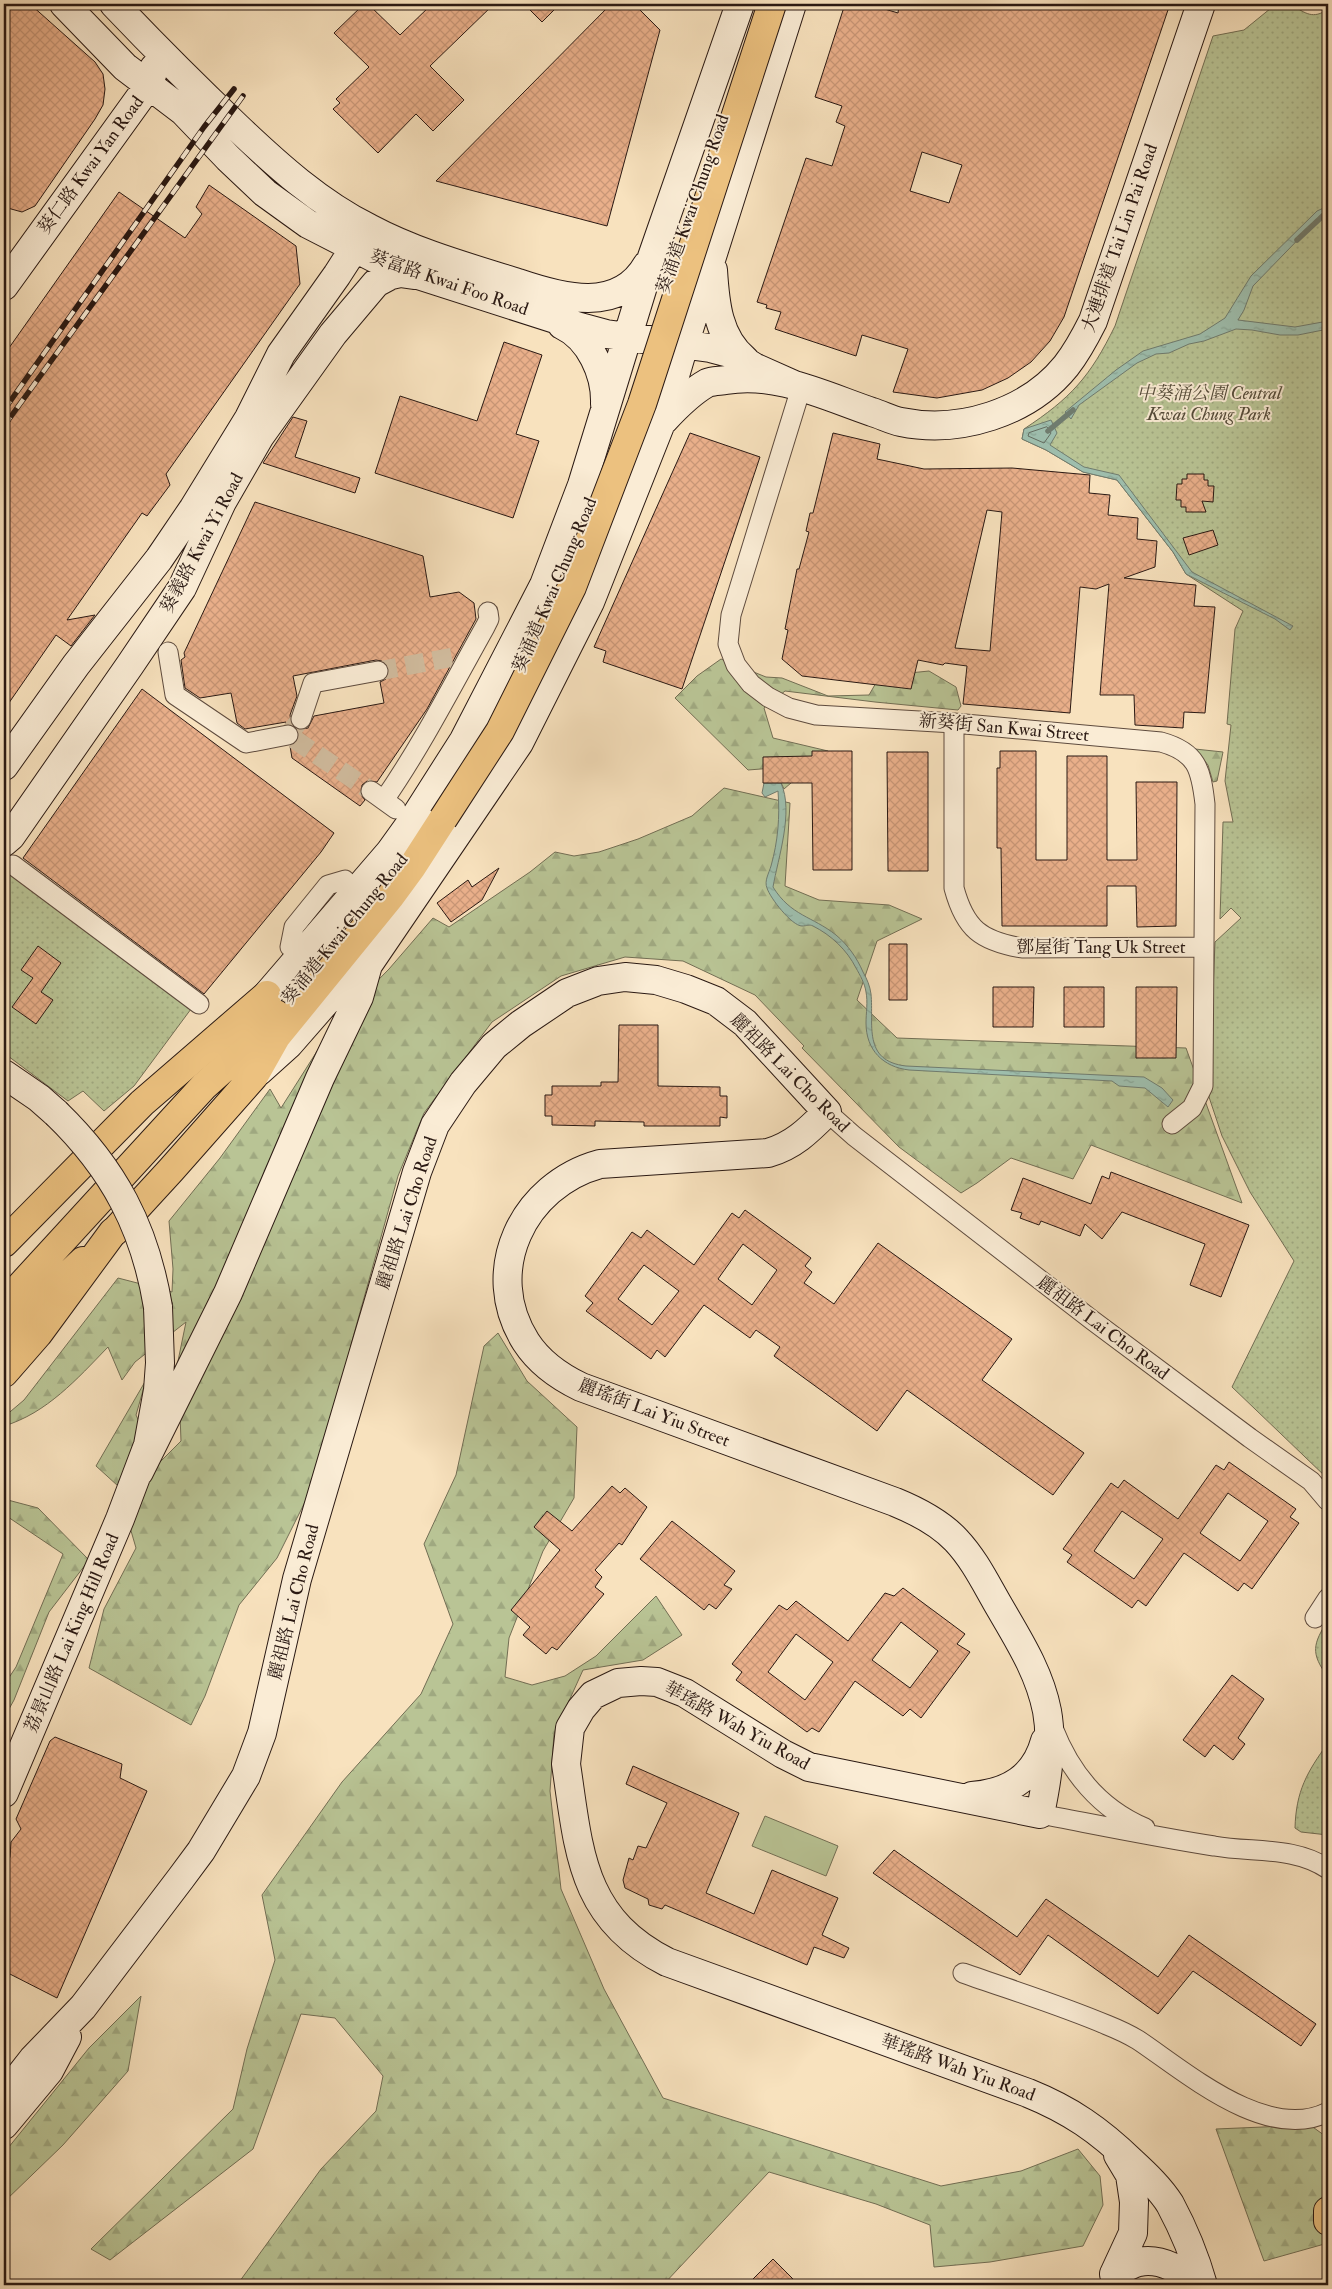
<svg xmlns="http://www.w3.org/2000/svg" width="1332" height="2289" font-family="'IM FELL Double Pica','Noto Serif TC',serif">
	<defs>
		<pattern id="forest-firs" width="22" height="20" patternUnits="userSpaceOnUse" patternTransform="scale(1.25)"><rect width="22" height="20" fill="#b9c495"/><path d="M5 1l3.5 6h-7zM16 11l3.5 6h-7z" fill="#9fa880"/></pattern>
		<pattern id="park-dots" width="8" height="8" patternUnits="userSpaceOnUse" patternTransform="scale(1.25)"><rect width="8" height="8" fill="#b9c495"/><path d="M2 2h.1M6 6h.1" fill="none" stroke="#9fa880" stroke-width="1.8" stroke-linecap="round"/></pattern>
		<pattern id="water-ripples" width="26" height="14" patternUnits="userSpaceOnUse" patternTransform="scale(1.25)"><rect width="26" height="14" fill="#9ebead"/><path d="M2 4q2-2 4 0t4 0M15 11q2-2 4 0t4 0" fill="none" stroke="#88a394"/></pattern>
		<pattern id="building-cross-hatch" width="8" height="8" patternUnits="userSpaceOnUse" patternTransform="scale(1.25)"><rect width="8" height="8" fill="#e9af8a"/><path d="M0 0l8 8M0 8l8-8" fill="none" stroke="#c89676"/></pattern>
	</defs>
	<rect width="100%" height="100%" fill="#f8e2be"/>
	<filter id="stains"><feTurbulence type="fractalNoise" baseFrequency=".004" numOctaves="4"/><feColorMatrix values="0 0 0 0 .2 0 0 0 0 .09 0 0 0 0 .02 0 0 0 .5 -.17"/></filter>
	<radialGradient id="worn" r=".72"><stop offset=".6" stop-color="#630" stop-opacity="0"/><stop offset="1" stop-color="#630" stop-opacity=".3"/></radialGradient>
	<path fill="#b9c495" stroke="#726e54" d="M765 1816 838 1846 826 1876 752 1846Z"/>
	<path fill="url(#forest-firs)" stroke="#726e54" d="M721 659 766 677 782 678 828 696 869 695 880 676 929 671 956 687 961 706 958 710 875 702 785 691 764 708 773 738 828 751 784 789 774 768 748 770 675 698 697 676Z
		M1195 749 1223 752 1217 781 1213 782 1208 765Z
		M724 788 790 803 785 886 819 900 889 905 922 919 877 941 857 1000 897 1038 1186 1048 1242 1203 1091 1145 1073 1179 1011 1158 977 1183 961 1193 899 1147 802 1048 804 1046 755 995 683 961 625 957 561 976 492 1022 424 1113 398 1176 352 1341 327 1458 277 1558 239 1605 205 1696 191 1725 89 1668 104 1609 136 1548 118 1486 96 1466 146 1380 136 1415 158 1464 181 1441 178 1361 186 1322 135 1362 122 1380 108 1347C77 1379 47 1413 4 1426V1417L24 1400 118 1278 172 1292 173 1269 169 1221 220 1158 270 1089 281 1108 333 1026 389 969 433 918 449 927 530 872 555 852 574 856 599 852 638 839 692 816Z
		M498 1333 527 1381 577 1427 574 1498 543 1551 509 1638 505 1677 532 1685 565 1676 596 1656 656 1596 682 1635 643 1660 583 1670 554 1734 550 1791 561 1889 604 1989 663 2098 941 2186 1021 2171 1078 2149 1100 2176 1103 2205 1083 2246 990 2262 934 2267 930 2225 876 2204 769 2172 663 2285H237L321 2169 376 2111 383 2076 335 2018 301 2014 253 2149 110 2260 91 2249 233 2109 247 2049 275 1960 262 1895 342 1782 421 1694 453 1624 424 1544 456 1475 484 1346Z
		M4 1499 38 1508 89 1560 49 1612 14 1700 4 1718V1685L16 1667 63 1554 8 1517 4 1519Z
		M141 1996 128 2071 63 2145 4 2202V2153L89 2048Z
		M1310 2125 1328 2138V2243L1264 2261 1216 2129Z"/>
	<path fill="url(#park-dots)" stroke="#726e54" d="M1276 4C1280 4 1288 3 1292 5 1305 13 1313 20 1328 9V1479L1232 1387 1294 1261 1250 1192 1222 1136 1209 1097 1215 942 1241 918 1231 908 1220 919 1223 822H1233L1225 781 1231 725 1227 724 1235 629 1243 611 1186 574 1173 552 1117 480 1083 472 1046 450 1022 439 1024 429C1071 398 1090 377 1115 326L1213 36 1244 30Z
		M11 874 191 1009 134 1086 104 1111 83 1091 68 1101 4 1053V883Z
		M1328 1620V1677C1310 1653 1313 1644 1328 1620Z
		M1328 1743V1835L1301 1832 1295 1828C1296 1791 1307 1772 1328 1743Z"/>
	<path fill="url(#water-ripples)" stroke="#707c6f" d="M1328 206V214L1318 219 1253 286 1244 310 1238 320 1295 327 1328 321V329L1298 335H1280L1252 330 1236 329 1204 341 1189 344 1169 353 1156 354 1137 363 1079 405 1071 419 1065 412 1116 370 1143 351 1200 334 1225 318 1251 276 1317 211Z
		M1051 420 1057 433 1050 445 1084 467 1119 475 1192 572 1293 626 1290 630 1275 619 1186 574 1173 552 1117 480 1083 472 1046 450 1022 439 1024 429Z
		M764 783H781C794 812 778 858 773 887 791 916 812 916 836 935 848 945 857 958 863 972 867 979 870 986 871 994 874 1024 862 1061 906 1066L1144 1077 1162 1088 1173 1100 1168 1107 1145 1088 1119 1086 1112 1081 909 1070C883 1067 866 1050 866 1023 866 1013 868 1002 866 992 865 984 860 975 856 968 847 950 831 935 813 926 809 924 807 926 802 926 792 926 770 898 767 888 764 881 769 873 771 866 778 841 780 817 778 791L765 797 762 793Z"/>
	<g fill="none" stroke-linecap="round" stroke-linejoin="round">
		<path stroke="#646c60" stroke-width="1" d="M1047 427 1051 433 1044 443 1028 436 1029 433Z"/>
		<path stroke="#707c6f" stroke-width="5.5" d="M1297 240 1328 211
			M1048 431 1073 410"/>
	</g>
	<path fill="url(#building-cross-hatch)" stroke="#2a1913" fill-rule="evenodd" d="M4 4H30L95 62 103 74 105 89 103 105 95 119 35 206 22 212 4 207Z
		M364 4H368L400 35 432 4H494L430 66 464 100 433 131 416 114 378 153 333 109 340 103 336 99 369 67 334 33Z
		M524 4H560L542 22Z
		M611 4H634L660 30 607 226 436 181Z
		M845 4H868L898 13 899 4H1170L1064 317 1050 341 1031 362 1008 378 982 390 937 398 893 392 908 349 862 335 856 356 775 329 781 312 766 308 767 305 757 302 806 158 832 166 845 126 836 122 842 106 815 97ZM922 152 962 165 949 203 910 191Z
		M209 185 296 246 300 284 166 474 170 485 147 516 142 513 67 620 95 615 71 646 56 635 4 710V355L119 192 185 238 202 214 196 207Z
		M504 342 542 355 516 434 539 441 513 518 375 473 400 396 477 421Z
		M293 417 307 421 295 457 360 478 355 493 263 463Z
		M690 433 760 457 682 689 603 662 606 651 594 647Z
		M833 433 880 444 877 459 924 469 1012 468 1090 475 1089 493 1110 495 1108 515 1138 518 1137 539 1157 541 1155 567 1124 578 1196 585 1194 606 1215 607 1205 713 1184 712 1183 728 1135 725 1134 695H1100L1109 584 1096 589 1080 587 1070 713 963 704 967 666 945 663 943 665 918 660 911 689 802 676 782 659 788 630 785 629 797 569H799L809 532 806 531 810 513H813ZM987 510 1002 512 990 651 955 648Z
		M1187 474H1204V480H1208V486H1214L1213 502 1202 501 1206 512H1186V507H1181V500H1176L1177 484H1182V479H1187Z
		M255 502 423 556 430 597 459 592 474 603 476 619 427 709 377 782 367 781 362 785 361 795 365 800 360 806 292 758 290 746 298 739V730L308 728 314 716 384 703 380 682 386 679 389 669 382 661 376 660 293 676 297 696 290 715 291 724H286V722L245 729 237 723 231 693 200 698 185 688 181 660 185 657 184 653Z
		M1213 530 1218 545 1189 555 1183 538Z
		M142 689 334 833 321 852 204 994 23 858Z
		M812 751H852V870H813L812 783H763V757L812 756Z
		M1000 751H1036V860H1067V756H1107V860H1137L1136 782H1177L1176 926 1137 927 1136 886H1107V926H1002L1001 848H997V768H1000Z
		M887 752H928V871H888Z
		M499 868 482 900 451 922 437 903 468 880 472 887Z
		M889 944H907V1000H889Z
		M38 946 61 963 41 992 53 1000 36 1024 12 1007 33 978 21 970Z
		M993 987H1034L1033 1027H993Z
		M1064 987H1104V1027H1064Z
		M1136 987H1177L1176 1058H1136Z
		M619 1025H658V1086L720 1087V1096H727V1118L720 1117V1126H644V1122L595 1121V1126L552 1125V1116H545V1095H552V1086H601V1082H618Z
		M1111 1172 1249 1225 1221 1297 1190 1285 1205 1244 1122 1212 1102 1239 1085 1224 1080 1236 1041 1221 1039 1225 1020 1218 1022 1213 1011 1210 1023 1178 1091 1204 1102 1176 1109 1179Z
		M745 1210 811 1258 805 1266 812 1272 804 1283 834 1304 878 1243 1012 1339 982 1380 1084 1453 1053 1495 907 1390 877 1431 774 1356 780 1347 756 1330 750 1338 704 1305 665 1357 657 1350 651 1359 586 1311 593 1303 585 1296 632 1232 641 1238 647 1230 694 1265 732 1213 739 1218ZM743 1244 777 1270 752 1305 718 1279ZM644 1265 679 1291 652 1325 618 1299Z
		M1229 1462 1296 1509 1290 1517 1299 1523 1252 1589 1244 1583 1238 1591 1184 1553 1146 1606 1138 1600 1132 1608 1067 1562 1072 1555 1063 1549 1111 1483 1118 1488 1124 1480 1178 1519 1216 1465 1224 1470ZM1228 1493 1268 1521 1240 1561 1200 1533ZM1122 1511 1163 1539 1134 1579 1094 1551Z
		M612 1486 620 1493 625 1488 647 1507 622 1545 619 1543 595 1570 602 1577 595 1587 604 1594 557 1650 552 1647 546 1654 523 1635 530 1627 511 1610 560 1550 534 1527 547 1511 572 1531Z
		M672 1521 735 1571 724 1585 732 1589 716 1609 709 1604 704 1610 640 1559Z
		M903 1588 965 1634 957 1644 970 1652 921 1718 910 1709 903 1716 855 1681 819 1732 812 1728 807 1732 736 1680 742 1672 732 1664 779 1605 787 1610 796 1601 848 1641 885 1593 894 1596ZM901 1622 938 1651 910 1688 872 1660ZM796 1634 833 1662 805 1700 768 1672Z
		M1232 1675 1264 1699 1238 1738 1245 1744 1233 1760 1214 1745 1205 1757 1183 1740Z
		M55 1737 122 1764 120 1778 147 1791 57 1998 4 1971V1871L10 1857 11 1842 21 1829 16 1819 50 1741Z
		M633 1766 739 1813 706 1893 754 1914 772 1870 838 1898 822 1935 849 1948 844 1958 814 1947 807 1965 665 1905 662 1909 649 1905 648 1899 625 1888 623 1880 629 1858 633 1860 638 1846 646 1848 667 1803 626 1784Z
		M894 1850 1017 1937 1046 1899 1158 1977 1189 1935 1316 2024 1301 2046 1193 1971 1158 2014 1048 1935 1020 1975 873 1873Z
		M773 2259 799 2285H747Z"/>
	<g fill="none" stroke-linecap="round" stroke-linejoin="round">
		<path stroke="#cfba9c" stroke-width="19" stroke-dasharray="19 9" stroke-linecap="butt" d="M378 671 459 656
			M301 719 288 735 371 791"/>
		<g stroke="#5e4b3e" stroke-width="21">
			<path id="street" d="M801 388 731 615 728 644 736 665 751 684 768 697 789 708 816 715 954 723 1161 742C1197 752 1201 769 1205 804L1203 1086 1192 1108 1172 1124
				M168 652 175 695 246 743 288 735
				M301 719 313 683 378 671
				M954 723V888C965 929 981 941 1022 948L1203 947
				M371 791 396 809
				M384 800C422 745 452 686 485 627L489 619 488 612
				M13 865 199 1004
				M290 947 294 927 328 885 345 880
				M827 1112 854 1136 1092 1320 1250 1438 1311 1481 1328 1501
				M1315 1618 1328 1598
				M1053 1728C1070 1772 1100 1809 1145 1828
				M1040 1814C1098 1825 1156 1837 1214 1846 1253 1853 1294 1846 1328 1869
				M963 1973C1011 1990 1060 2005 1107 2025 1117 2029 1128 2034 1138 2040 1186 2072 1267 2143 1328 2112"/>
		</g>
		<g stroke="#2a1913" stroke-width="30">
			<path id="secondary" d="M64 4 125 67 183 111 228 158 265 193 308 224 390 266 580 327 606 334 710 348 733 354 754 367 801 388
				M114 4C154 46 195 87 237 127 277 165 319 203 369 228 416 253 467 267 518 283 562 298 619 314 647 265
				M713 270C715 303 718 338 745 360
				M4 286 149 85 154 68
				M562 325C590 338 606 374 605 404
				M664 420C676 407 691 392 707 383 712 381 720 381 726 380 775 371 825 396 872 412 882 415 891 420 901 422 959 434 1028 413 1066 366 1077 352 1085 337 1093 321L1201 4
				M4 766 76 665 159 559 193 509 249 418 281 354 337 275 364 233
				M4 842 11 836 130 665 182 588 222 502 260 436 333 334 376 283 391 275 400 273 414 275
				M253 1016 267 995 390 852 413 820 464 740 544 585 582 485 652 257 740 4
				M259 1071 289 1044 337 989 368 965 519 743 590 602 661 423 684 345 792 4
				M4 1074 39 1098 56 1113
				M139 1472 228 1293 320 1078 359 997 368 965
				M4 1793 120 1519 148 1445 158 1390 160 1363 158 1307
				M972 1796C1008 1793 1035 1778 1045 1741
				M4 2096 33 2059 83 2007 181 1878 201 1851 246 1776 262 1733 297 1579 417 1172 435 1125 463 1083 494 1046 521 1024 567 993 598 981 625 977 656 980 686 989 716 1001 745 1023 827 1112C808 1131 793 1146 768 1153L600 1164C523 1185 481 1271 526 1342 539 1362 560 1377 581 1387L895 1502C917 1511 939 1522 956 1540 973 1558 984 1580 996 1601 1016 1636 1039 1670 1047 1711 1053 1744 1047 1781 1040 1814L809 1767 783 1754 685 1693 657 1682 641 1681 618 1683 593 1695 581 1709 570 1728 566 1764C579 1850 580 1918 667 1962L1028 2093C1070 2110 1099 2130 1132 2162 1145 2174 1160 2188 1170 2204 1184 2230 1195 2257 1203 2285
				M4 2125 49 2071 67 2037
				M1114 2274 1133 2233 1134 2202 1130 2175 1118 2155
				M1114 2274C1121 2270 1131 2264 1139 2262 1162 2257 1183 2272 1200 2285"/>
		</g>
		<g stroke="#2a1913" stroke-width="30">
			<path id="primary" d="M115 1231 171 1170 254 1076 276 1037 390 897 412 867 443 819
				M4 1304 204 1086 234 1059 276 1014
				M4 1338 22 1318 83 1261
				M1328 2211V2221"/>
		</g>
		<g stroke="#2a1913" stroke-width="30">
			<path id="highway" d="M4 1243 142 1103 267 995
				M4 1373 38 1334 113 1232"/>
		</g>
		<use href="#street" stroke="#faecd5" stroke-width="19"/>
		<use href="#secondary" stroke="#faecd5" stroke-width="28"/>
		<use href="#primary" stroke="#ecc17f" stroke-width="28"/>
		<use href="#highway" stroke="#ecc17f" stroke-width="28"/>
		<g stroke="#2a1913" stroke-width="5.5">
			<path id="rail" d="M4 410 204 127 234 89
				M4 426 243 96"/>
		</g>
		<use href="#rail" stroke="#faecd5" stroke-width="4" stroke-dasharray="11" stroke-linecap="butt"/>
		<g stroke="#2a1913" stroke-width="30" stroke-linecap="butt">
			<path id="secondary-bridge" d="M56 1113C114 1169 145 1228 158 1307"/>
		</g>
		<g stroke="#2a1913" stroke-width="30" stroke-linecap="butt">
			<path id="primary-bridge" d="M443 819 500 731 572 587 642 404 772 4"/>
		</g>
		<use href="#secondary-bridge" stroke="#faecd5" stroke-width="28"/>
		<use href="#primary-bridge" stroke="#ecc17f" stroke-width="28"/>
	</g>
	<g text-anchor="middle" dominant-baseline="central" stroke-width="4" stroke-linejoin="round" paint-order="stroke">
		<g font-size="18" fill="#2a1913" stroke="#faecd5">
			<text transform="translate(91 165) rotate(-54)">葵仁路 Kwai Yan Road</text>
			<text transform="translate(693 204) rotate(-71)">葵涌道 Kwai Chung Road</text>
			<text transform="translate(1120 238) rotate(-71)">大連排道 Tai Lin Pai Road</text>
			<text transform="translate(449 283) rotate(19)">葵富路 Kwai Foo Road</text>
			<text transform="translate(202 543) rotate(-62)">葵義路 Kwai Yi Road</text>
			<text transform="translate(555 585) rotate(-67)">葵涌道 Kwai Chung Road</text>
			<text transform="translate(1004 728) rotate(5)">新葵街 San Kwai Street</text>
			<text transform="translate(345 929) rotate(-51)">葵涌道 Kwai Chung Road</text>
			<text x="1101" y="947">鄧屋街 Tang Uk Street</text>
			<text transform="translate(790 1073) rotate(45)">麗祖路 Lai Cho Road</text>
			<text transform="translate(407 1213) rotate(-72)">麗祖路 Lai Cho Road</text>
			<text transform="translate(1103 1328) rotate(37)">麗祖路 Lai Cho Road</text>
			<text transform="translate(654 1413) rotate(21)">麗瑤街 Lai Yiu Street</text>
			<text transform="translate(294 1602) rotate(-76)">麗祖路 Lai Cho Road</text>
			<text transform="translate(72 1633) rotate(-67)">荔景山路 Lai King Hill Road</text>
			<text transform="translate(737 1726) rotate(29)">華瑤路 Wah Yiu Road</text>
			<text transform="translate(958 2068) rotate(20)">華瑤路 Wah Yiu Road</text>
		</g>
		<g font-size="18" font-style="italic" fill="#554c3a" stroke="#faecd5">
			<text x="1209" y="393">中葵涌公園 Central<tspan x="1209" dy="21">Kwai Chung Park</tspan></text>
		</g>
	</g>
	<rect width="1332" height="2289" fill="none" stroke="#f8e2be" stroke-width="20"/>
	<rect x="5" y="5" width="1322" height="2279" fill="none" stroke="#2a1913" stroke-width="2.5"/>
	<rect x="10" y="10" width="1312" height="2269" fill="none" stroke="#2a1913"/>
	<rect width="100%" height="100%" filter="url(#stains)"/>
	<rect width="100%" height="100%" fill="url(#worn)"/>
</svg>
